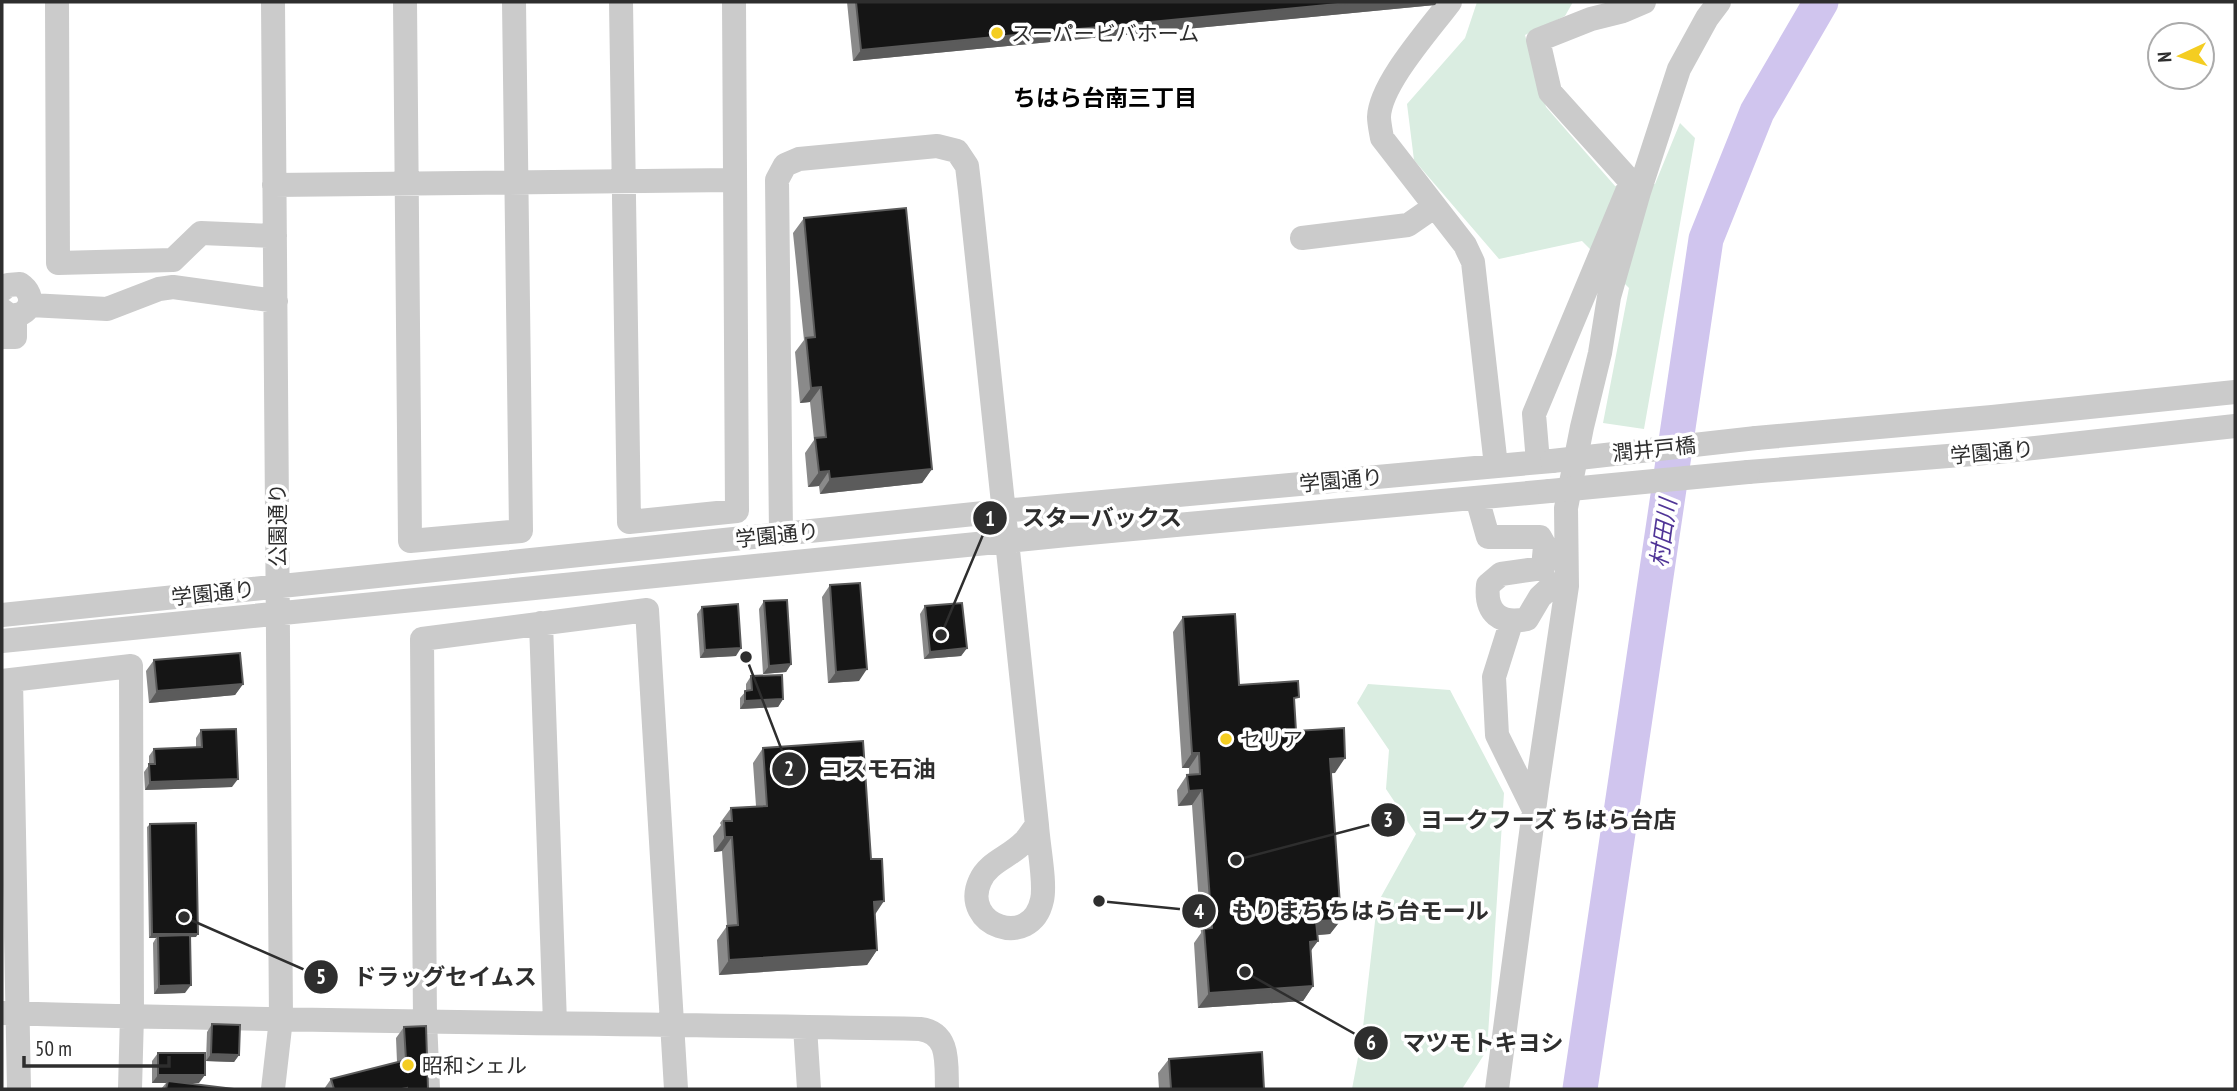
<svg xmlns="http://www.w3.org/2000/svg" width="2237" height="1091" font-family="'PT Sans Narrow','Noto Sans JP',sans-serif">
	<rect width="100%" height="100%" fill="#fff"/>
	<path fill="#daede1" d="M1477 2H1573L1565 16 1525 35 1546 107 1615 186 1655 184 1680 123 1695 138 1644 429 1603 423 1629 288 1582 241 1499 259 1414 160 1407 104 1465 38Z
		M1368 684 1450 690 1504 793 1487 1050 1462 1089H1352L1362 1036 1377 904 1416 834 1386 789 1389 750 1357 703Z"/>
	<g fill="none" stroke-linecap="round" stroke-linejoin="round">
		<path stroke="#d0c5ee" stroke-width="35" d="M1580 1089 1706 239 1757 112 1821 2"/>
		<path stroke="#cbcbcb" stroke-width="24" d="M57 2 58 263 173 260 201 233 275 236
			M273 2 281 1019 273 1089
			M405 2 410 541 521 531 514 2
			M621 2 629 522 737 511 734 2
			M1450 2C1430 29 1380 84 1379 117 1379 123 1381 132 1382 138L1465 245 1473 262 1496 466
			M274 185 733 180
			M1302 238 1408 225 1434 207
			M2 290 8 285 20 284C38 296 30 318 9 315L2 310
			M30 305 107 309 159 289 173 287 276 301
			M2 337H15V316
			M1756 438 1992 417 2235 392
			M1538 462 1534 414 1631 182 1550 92 1538 40 1591 19 1623 11 1644 2
			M1748 472 1998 452 2235 426
			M1477 498 1488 537H1540L1545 546 1543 568 1501 574 1488 585C1485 613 1500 625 1527 619L1540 597 1554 584 1567 586
			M781 534 777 180 785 165 799 159 937 146 957 151 967 166 970 191 1037 825C1038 844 1046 883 1042 900 1031 951 960 925 980 881 988 862 1010 857 1024 842 1029 837 1033 830 1037 825
			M2 615 1003 511 1552 461
			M541 623 555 1023
			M1511 623 1494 677 1497 735 1534 810
			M2 641 1067 535 1550 491
			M11 680 19 1089
			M2 681 131 666 132 1015 130 1089
			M2 1013C308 1022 614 1023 920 1029 951 1033 946 1065 947 1089
			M805 1027 809 1089
			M428 1089 425 1020 422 639 647 610 676 1089
			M1497 1089 1537 788 1567 586 1566 508 1582 427 1600 353 1609 297 1639 192 1679 69 1707 18 1719 2"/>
		<path stroke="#cbcbcb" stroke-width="24" d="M1552 461 1756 438
			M1550 491 1748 472"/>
	</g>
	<path fill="#8a8a8a" d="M847 2H1437L1435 5 853 61Z
		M804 218 932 469 922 483 820 494 819 486 808 487 805 453 814 440 810 402 800 403 795 352 804 340 793 233Z
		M830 585 859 681 828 683 822 597Z
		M764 601 791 664 786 672 763 674 759 609Z
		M925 606 967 648 961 656 924 659 920 614Z
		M702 607 736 656 700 658 697 614Z
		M1183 617 1239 685 1294 705 1296 731 1335 773H1331L1341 920 1330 934 1317 935 1311 951 1313 986 1303 1001 1198 1008 1194 943 1201 933 1192 805 1178 806 1177 790 1187 775H1189V768H1182L1173 632Z
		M154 660 243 684 235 695 149 703 146 671Z
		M751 676 783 699 778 707 740 709V698L746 691V684Z
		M201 730 232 787 145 790 144 772 149 765V756L154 749 196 747V738Z
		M763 748 875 915 877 950 867 965 719 975 717 940 727 926 722 851 714 852 713 836 721 825 720 823 731 808 756 806 753 763Z
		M150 824 196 937H190L185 993 154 994 153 943 156 938H149L147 827Z
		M212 1024 239 1055 234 1062 206 1061 207 1032Z
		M404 1027 428 1089H324L331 1079 397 1062 396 1038Z
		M158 1053 199 1083H183L166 1089H161L166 1083H152V1061Z
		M1169 1059 1264 1089H1159L1158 1073Z"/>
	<path fill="#5b5b5b" d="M1358 2H1437L1435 5 853 61 861 50Z
		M821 387 810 402 800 403 811 388Z
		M932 469 922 483 820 494 830 479Z
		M829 471 819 486 808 487 819 472Z
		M741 648 736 656 700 658 705 650Z
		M967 648 961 656 924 659 930 652Z
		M791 664 786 672 763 674 769 666Z
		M867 669 859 681 828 683 836 672Z
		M243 684 235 695 149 703 157 691Z
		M783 699 778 707 740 709 745 701Z
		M1192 753H1199L1189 768H1182Z
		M1345 758 1335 773 1320 774 1330 759Z
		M238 779 232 787 145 790 150 782Z
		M1202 790 1192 805 1178 806 1189 791Z
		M725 837H732L722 851 714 852Z
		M884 901 874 916V902Z
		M1341 920 1330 934 1306 936 1316 921Z
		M152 934H198L196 937 158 938V936L156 938H149Z
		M1318 941 1307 956 1310 942Z
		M877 950 867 965 719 975 729 960Z
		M191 985 185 993 154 994 159 986Z
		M1313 986 1303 1001 1198 1008 1209 993Z
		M211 1054 239 1055 234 1062 206 1061Z
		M158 1075H205L199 1083H167L168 1081 166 1083H152Z"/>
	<path fill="#151515" stroke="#5b5b5b" stroke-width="2" d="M856 2H1358L861 50Z
		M906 208 932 469 830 479 829 471 819 472 815 438 826 437 821 387 811 388 806 338 815 337 804 218Z
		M860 583 867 669 836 672 830 585Z
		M787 600 791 664 769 666 764 601Z
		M962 603 967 648 930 652 925 606Z
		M738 604 741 648 705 650 702 607Z
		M1235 614 1239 685 1298 681 1299 697 1294 698 1296 731 1344 728 1345 758 1330 759 1341 920 1316 921 1318 941 1310 942 1313 986 1209 993 1204 929 1212 928 1202 790 1189 791 1187 775 1200 774 1199 753H1192L1183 617Z
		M240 653 243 684 157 691 154 660Z
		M782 675 783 699 745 701V691L752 690 751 676Z
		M236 729 238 779 150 782 149 764H155L154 749 202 747 201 730Z
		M863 741 871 859H882L884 901 874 902 877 950 729 960 727 926 738 925 732 837H725L724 821H732L731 808 767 806 763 748Z
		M196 823 198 934H152L150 824Z
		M190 935 191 985 159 986 158 936Z
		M212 1024 240 1025 239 1055 211 1054Z
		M426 1026 428 1089H407V1088L402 1089H334L331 1079 406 1060 404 1027Z
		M1262 1052 1264 1089H1171L1169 1059Z
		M158 1053H205V1075H158Z
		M168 1081 234 1089H166Z"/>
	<g fill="#f4cd21" stroke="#fff" stroke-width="2.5">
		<circle cx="997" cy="33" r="7"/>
		<circle cx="1226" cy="739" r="7"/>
		<circle cx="408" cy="1065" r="7"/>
	</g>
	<g text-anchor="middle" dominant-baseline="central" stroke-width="7" stroke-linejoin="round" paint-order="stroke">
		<g font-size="21" fill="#2e2e2e" stroke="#fff" text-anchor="start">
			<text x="1011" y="33">スーパービバホーム</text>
			<text x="1240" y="739">セリア</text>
			<text x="422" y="1065">昭和シェル</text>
		</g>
		<g font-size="21" fill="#2e2e2e" stroke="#fff">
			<text transform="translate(1654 449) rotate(-6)">潤井戸橋</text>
			<text transform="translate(1992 452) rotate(-5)">学園通り</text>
			<text transform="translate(1341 480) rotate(-5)">学園通り</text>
			<text transform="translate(277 525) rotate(-90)">公園通り</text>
			<text transform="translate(777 535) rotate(-6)">学園通り</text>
			<text transform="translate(213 593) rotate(-6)">学園通り</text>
		</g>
		<g font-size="23" font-weight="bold" fill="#000" stroke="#fff">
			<text x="1105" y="97">ちはら台南三丁目</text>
		</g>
		<g font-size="23" font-style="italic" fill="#503597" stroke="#fff">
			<text transform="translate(1663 533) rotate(-82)">村田川</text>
		</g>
	</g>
	<path fill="none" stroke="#2e2e2e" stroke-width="2.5" d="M941 635L990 518M746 657L789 769M1236 860L1388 820M1099 901L1199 911M184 917L321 977M1245 972L1371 1043"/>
	<g fill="#2e2e2e" stroke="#fff" stroke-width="2.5">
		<circle cx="941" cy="635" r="7"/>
		<circle cx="746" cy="657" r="7"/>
		<circle cx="1236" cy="860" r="7"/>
		<circle cx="1099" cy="901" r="7"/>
		<circle cx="184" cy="917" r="7"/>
		<circle cx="1245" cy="972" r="7"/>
		<circle cx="990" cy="518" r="18"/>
		<circle cx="789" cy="769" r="18"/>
		<circle cx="1388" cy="820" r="18"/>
		<circle cx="1199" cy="911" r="18"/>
		<circle cx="321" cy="977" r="18"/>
		<circle cx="1371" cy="1043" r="18"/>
	</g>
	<g font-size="21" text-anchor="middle" font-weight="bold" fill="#fff">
		<text x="990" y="526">1</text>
		<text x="789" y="776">2</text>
		<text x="1388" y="827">3</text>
		<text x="1199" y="919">4</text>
		<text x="321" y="984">5</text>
		<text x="1371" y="1050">6</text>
	</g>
	<g font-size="23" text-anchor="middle" font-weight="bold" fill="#2e2e2e" stroke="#fff" stroke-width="7" stroke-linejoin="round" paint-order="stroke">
		<text x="1102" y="526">スターバックス</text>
		<text x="878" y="777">コスモ石油</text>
		<text x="1548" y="828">ヨークフーズ ちはら台店</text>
		<text x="1360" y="919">もりまち ちはら台モール</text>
		<text x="445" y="985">ドラッグセイムス</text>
		<text x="1483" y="1051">マツモトキヨシ</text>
	</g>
	<rect width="2237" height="1091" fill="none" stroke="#2e2e2e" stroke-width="7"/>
	<g transform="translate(2181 56) rotate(266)"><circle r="33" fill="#ffffff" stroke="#ababab" stroke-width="2"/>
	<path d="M0-5L12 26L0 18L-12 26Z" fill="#f4cd21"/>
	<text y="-10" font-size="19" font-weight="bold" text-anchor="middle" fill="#2e2e2e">N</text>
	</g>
	<path d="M24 1056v10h145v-10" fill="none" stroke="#2e2e2e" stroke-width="3.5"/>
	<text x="35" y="1056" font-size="21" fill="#2e2e2e" stroke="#ffffff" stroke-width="5" paint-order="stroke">50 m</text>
</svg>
